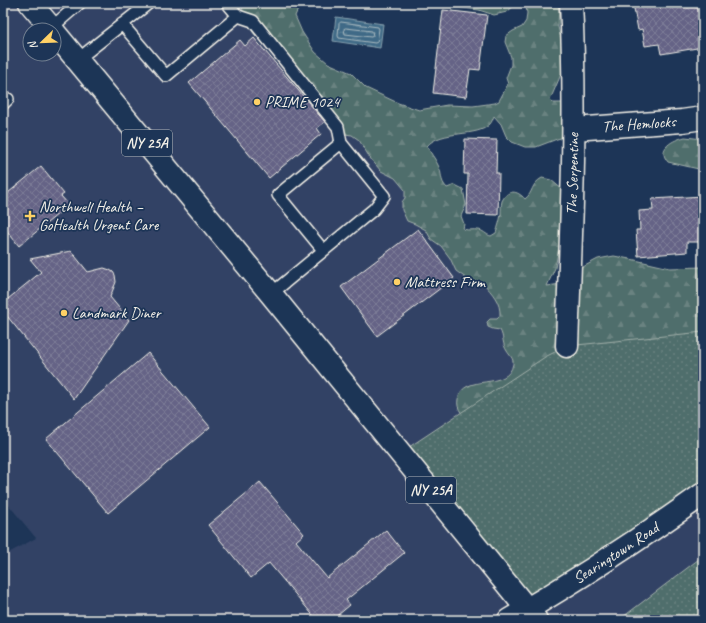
<svg xmlns="http://www.w3.org/2000/svg" width="706" height="623" font-family="Caveat,sans-serif">
	<defs>
		<pattern id="forest-firs" width="22" height="20" patternUnits="userSpaceOnUse"><rect width="22" height="20" fill="#506e6c"/><path d="M5 1l3.5 6h-7zM16 11l3.5 6h-7z" fill="#6a8381"/></pattern>
		<pattern id="park-dots" width="8" height="8" patternUnits="userSpaceOnUse"><rect width="8" height="8" fill="#506e6c"/><path d="M2 2h.1M6 6h.1" fill="none" stroke="#6a8381" stroke-width="1.8" stroke-linecap="round"/></pattern>
		<pattern id="water-ripples" width="26" height="14" patternUnits="userSpaceOnUse"><rect width="26" height="14" fill="#406b87"/><path d="M2 4q2-2 4 0t4 0M15 11q2-2 4 0t4 0" fill="none" stroke="#5c8198"/></pattern>
		<pattern id="building-cross-hatch" width="8" height="8" patternUnits="userSpaceOnUse"><rect width="8" height="8" fill="#656486"/><path d="M0 0l8 8M0 8l8-8" fill="none" stroke="#7c7b97"/></pattern>
	</defs>
	<rect width="100%" height="100%" fill="#1d3557"/>
	<filter id="ink" filterUnits="userSpaceOnUse"><feTurbulence type="fractalNoise" baseFrequency=".025" numOctaves="2"/><feDisplacementMap in="SourceGraphic" scale="8" xChannelSelector="R" yChannelSelector="G"/><feConvolveMatrix kernelMatrix="1 2 1 2 8 2 1 2 1" color-interpolation-filters="sRGB"/></filter>
	<g filter="url(#ink)">
		<path fill="#334365" fill-rule="evenodd" d="M3 3H248L545 357 401 453 703 494V620H3V556L36 538 3 498ZM30 30H54V54H30Z"/>
		<path fill="url(#forest-firs)" stroke="#a2b0aa" d="M241 3H304L299 7 295 16 302 32 315 52 328 63 351 73 366 88 398 103 419 110 447 105 473 106 495 103 499 101 508 84 506 78 511 65V57L505 42 506 36 513 31 522 27 526 21 527 13 526 7 522 3H559L558 27 564 51 562 72 550 100 553 103H567L586 116 590 123 568 136 557 139 536 147H525L512 142 506 136 501 124 494 116C493 118 492 122 490 124 478 138 441 129 427 146 430 153 435 158 438 165 443 174 439 180 447 188L455 185 463 189 466 205 461 216 464 224 463 229C469 231 473 229 478 230 483 230 486 235 491 236L496 233C498 227 500 221 501 214 501 210 501 205 502 201 508 189 517 190 525 199 534 192 530 185 542 178L551 180 563 190 566 203 560 221V242L555 268 547 286 561 284 581 268 598 259 614 256 635 260 670 268 703 267V417L471 422C463 415 456 410 458 399 463 372 508 392 513 364 514 358 509 355 507 351 502 344 504 337 500 330L493 329 488 327 487 322 490 319H497L500 316C501 302 492 293 483 283L470 281 456 271 450 258 441 246 431 239 426 230 415 224 407 221 402 210V202L405 198V190L395 178 381 171 370 158 359 140 352 135 345 134 341 136 287 74 280 60 285 52V49C279 42 270 43 262 40 251 36 243 14 241 3Z
			M444 3H522L516 4 507 12 494 15 479 10 448 6Z
			M685 137 703 139V170L668 162C656 148 673 140 685 137Z"/>
		<path fill="url(#park-dots)" stroke="#a2b0aa" d="M703 332V494L528 609 400 453 545 357 567 346Z
			M703 556V620H619Z"/>
		<path fill="url(#water-ripples)" stroke="#88a1ae" d="M336 17 383 24 380 48 333 41Z"/>
		<g fill="none" stroke-linecap="round" stroke-linejoin="round">
			<path stroke="#acbbc1" stroke-width="1" d="M341 22 378 27 379 29 377 42 375 43 339 38 338 36 339 24Z
				M346 28 372 31 373 36 371 37 345 34 344 29Z"/>
		</g>
		<path fill="url(#building-cross-hatch)" stroke="#f4f1e8" d="M633 3H703V47L661 54 659 44 645 46 642 29 638 30Z
			M443 10 487 15 480 70 470 69 466 97 433 93Z
			M254 38 325 122 317 128 321 134 269 178 189 83 240 40 245 46Z
			M465 139 497 140 496 173H499L498 215 467 214 468 174H464Z
			M41 166 64 194 61 196 69 205 19 246 3 226V197Z
			M703 196V242H687V252L638 256 636 230H640L639 211 653 210 652 199Z
			M418 229 454 278 377 336 341 287Z
			M71 251 88 272 104 268 110 270 113 272 115 275 116 282 110 297 129 320 74 399 3 311V303L41 272 30 259Z
			M148 353 210 427 108 513 46 439Z
			M260 482 304 534 296 541 327 578 386 530 404 553 346 600 350 605 332 620H317L269 563 251 578 208 525Z"/>
		<g fill="none" stroke-linecap="round" stroke-linejoin="round">
			<g stroke="#f4f1e8" stroke-width="14">
				<path id="service" d="M238 16 253 21 338 127 341 143 384 196 374 209 271 294
					M122 24 166 76 238 16 227 3
					M51 28 80 3
					M77 60 149 3
					M3 104 8 99
					M323 250 278 195 341 143"/>
			</g>
			<g stroke="#f4f1e8" stroke-width="25">
				<g id="minor">
					<path id="s1" d="M574 129 682 121 703 118"/>
					<path id="s2" d="M567 346C571 232 577 117 571 3"/>
				</g>
			</g>
			<g stroke="#f4f1e8" stroke-width="25">
				<g id="primary">
					<path d="M30 3 53 30"/>
					<path d="M54 32 271 294 536 620"/>
					<path id="s3" d="M509 620C576 581 640 539 703 494"/>
				</g>
			</g>
			<use href="#service" stroke="#1d3557" stroke-width="11"/>
			<use href="#minor" stroke="#1d3557" stroke-width="22"/>
			<use href="#primary" stroke="#1d3557" stroke-width="22"/>
		</g>
	</g>
	<g fill="#ffd166" stroke="#1d3557" stroke-width="1.5">
		<circle cx="257" cy="102" r="4"/>
		<path d="M28 210h4v4h4v4h-4v4h-4v-4h-4v-4h4z"/>
		<circle cx="397" cy="282" r="4"/>
		<circle cx="64" cy="313" r="4"/>
	</g>
	<g text-anchor="middle" dominant-baseline="central" stroke-width="3.5" stroke-linejoin="round" paint-order="stroke">
		<g fill="#1d3557" stroke="#b4b9bc" stroke-width="1">
			<rect x="122" y="130" width="50" height="26" rx="3"/>
			<rect x="406" y="477" width="50" height="26" rx="3"/>
		</g>
		<g font-size="15" font-weight="bold" fill="#f4f1e8">
			<text x="147" y="143">NY 25A</text>
			<text x="431" y="490">NY 25A</text>
		</g>
		<g font-size="16" fill="#f4f1e8" stroke="#1d3557" text-anchor="start">
			<text x="265" y="102">PRIME 1024</text>
			<text x="39" y="207">Northwell Health –<tspan x="39" dy="18">GoHealth Urgent Care</tspan></text>
			<text x="405" y="282">Mattress Firm</text>
			<text x="72" y="313">Landmark Diner</text>
		</g>
		<g font-size="16" fill="#f4f1e8" stroke="#1d3557">
			<text stroke="none"><textPath href="#s1" startOffset="65">The Hemlocks</textPath></text>
			<text stroke="none"><textPath href="#s2" startOffset="172">The Serpentine</textPath></text>
			<text stroke="none"><textPath href="#s3" startOffset="126">Searingtown Road</textPath></text>
		</g>
	</g>
	<rect width="706" height="623" fill="none" stroke="#1d3557" stroke-width="16"/>
	<rect x="8" y="8" width="690" height="607" fill="none" stroke="#f4f1e8" stroke-width="1.5" filter="url(#ink)"/>
	<g transform="translate(42 42) rotate(247)"><circle r="19" fill="#1d3557" stroke="#738091"/>
	<path d="M0-3L7 15L0 10L-7 15Z" fill="#ffd166"/>
	<text y="-6" font-size="11" font-weight="bold" text-anchor="middle" fill="#f4f1e8">N</text>
	</g>
</svg>
